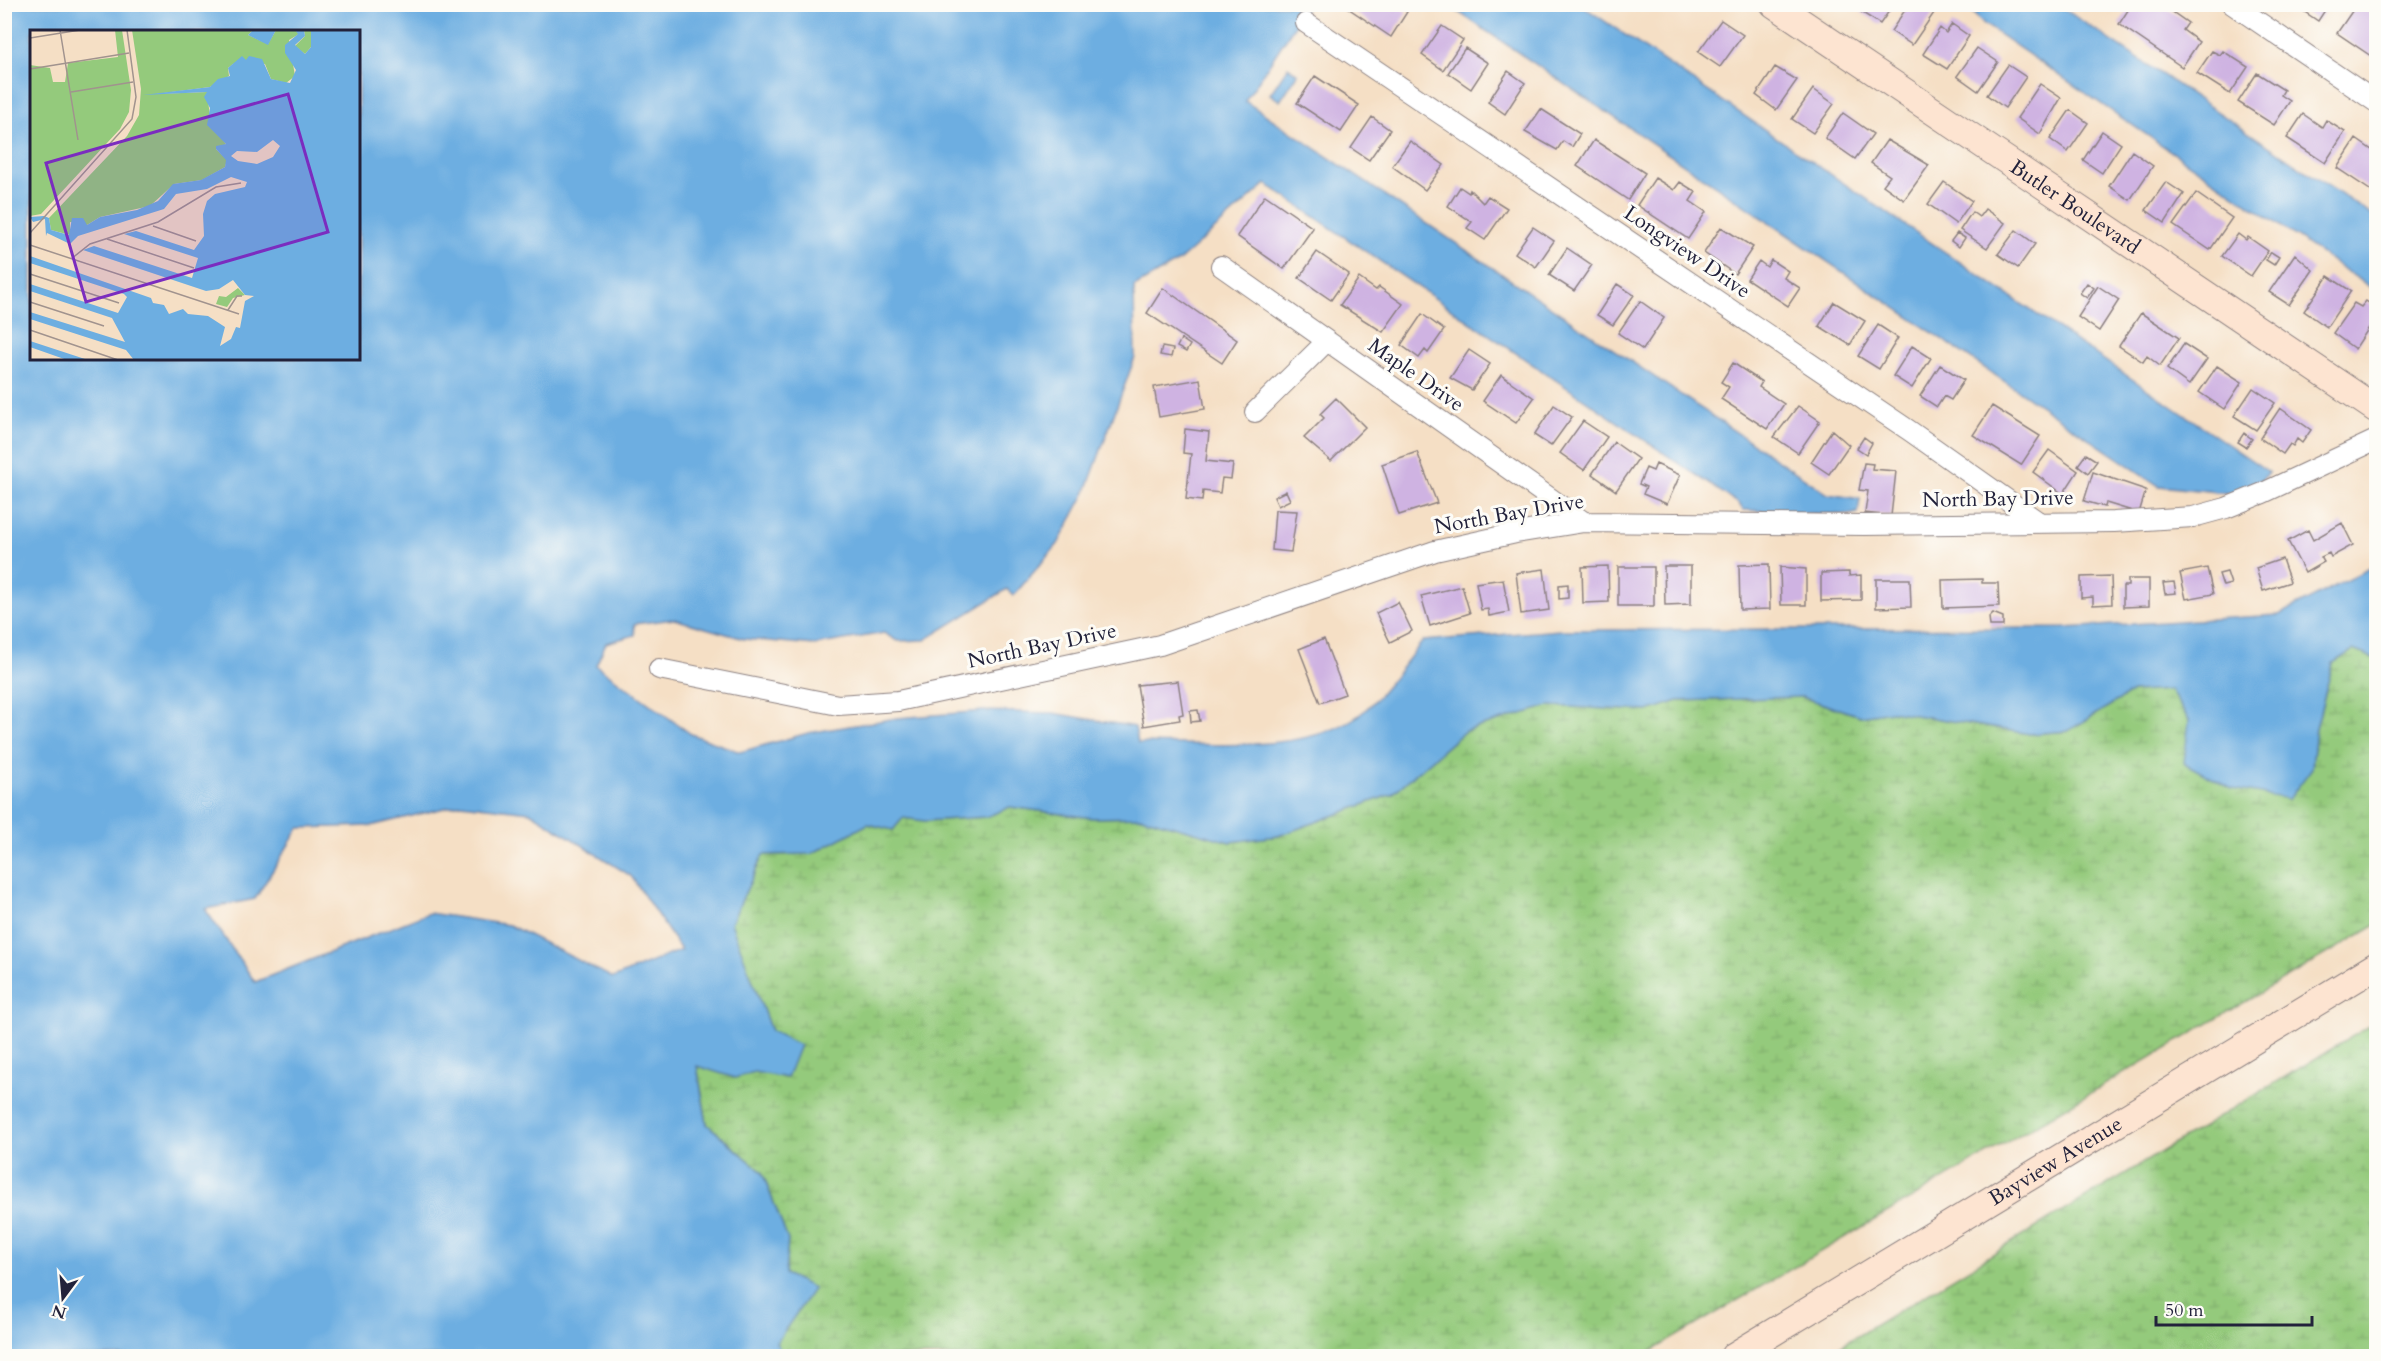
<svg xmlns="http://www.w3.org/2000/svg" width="2381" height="1361" font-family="Cardo,serif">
	<defs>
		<pattern id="wetland-marsh" width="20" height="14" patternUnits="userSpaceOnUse" patternTransform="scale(1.5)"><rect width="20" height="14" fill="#94ca7c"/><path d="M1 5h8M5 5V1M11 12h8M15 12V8" fill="none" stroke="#7fad6c"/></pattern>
	</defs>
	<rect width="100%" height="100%" fill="#fdfcf7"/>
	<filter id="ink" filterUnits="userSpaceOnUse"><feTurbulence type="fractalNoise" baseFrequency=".0167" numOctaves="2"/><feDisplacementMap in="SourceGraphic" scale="12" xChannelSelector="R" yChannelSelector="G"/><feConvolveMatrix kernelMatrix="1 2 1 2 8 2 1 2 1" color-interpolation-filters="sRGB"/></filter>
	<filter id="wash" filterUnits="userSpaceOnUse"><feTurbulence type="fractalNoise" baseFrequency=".008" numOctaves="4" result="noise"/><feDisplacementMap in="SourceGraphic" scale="24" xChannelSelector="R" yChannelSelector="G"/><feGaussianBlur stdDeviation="1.35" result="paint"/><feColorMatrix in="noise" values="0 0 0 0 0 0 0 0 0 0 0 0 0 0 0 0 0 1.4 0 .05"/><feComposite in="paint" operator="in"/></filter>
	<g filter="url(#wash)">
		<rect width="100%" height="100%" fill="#f5dfc5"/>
		<path fill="url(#wetland-marsh)" stroke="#5b765c" stroke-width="1.5" d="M2353 650 2376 659V925L1643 1356H784L776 1344 788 1240 762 1172 707 1124 697 1065 735 1078 754 1072 771 1031 731 923 763 855 811 854 868 824 893 830 903 818 925 821 986 817 1010 807 1093 818 1142 817 1230 842 1278 836 1392 794 1465 731 1549 706 1648 711 1678 701 1802 697 1860 716 1891 711 2030 734 2068 731 2132 692 2170 690 2189 720 2312 768 2316 728 2333 663Z
			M2376 1022V1356H1824Z"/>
		<path fill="#6daee1" stroke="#48688e" stroke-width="1.5" fill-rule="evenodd" d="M5 5H1308L1245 101 1828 494 1860 499 1858 513 1846 515 1743 510 1739 504 1266 184 1179 261 1134 287 1135 357 1085 494 1058 544 1013 596 1007 589 925 640 897 641 884 633 815 645 744 639 674 619 634 624 635 635 606 643 596 665 691 734 740 752 808 733 897 718 984 711 1053 713 1135 727 1138 743C1204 743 1309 756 1363 712 1381 697 1407 660 1423 641L1560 630 2065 628 2279 615 2370 568 2376 572V659L2353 650 2333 663 2316 728 2312 768 2289 799 2232 789 2184 763 2189 720 2170 690 2132 692 2068 731 2030 734 1891 711 1860 716 1802 697 1678 701 1648 711 1549 706 1465 731 1392 794 1278 836 1230 842 1142 817 1093 818 1010 807 986 817 925 821 903 818 893 830 868 824 811 854 763 855 731 923 771 1031 800 1045 787 1078 754 1072 735 1078 697 1066 707 1124 762 1172 788 1240 785 1274 814 1288 776 1343 784 1356H5ZM32 32H358V358H32ZM461 804 530 812 631 876 681 950 613 978 509 925 429 913 255 982 205 909 255 899 299 828 371 826Z
			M1448 5H1581L2269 472 2247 495 2159 486Z
			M1964 5H2058L2376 218V291L1984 24Z
			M1288 67 1298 74 1280 101 1270 94Z"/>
		<g id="blocks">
			<path fill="#cfb3e2" d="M1342 4H1395L1407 12 1391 37Z
				M1866 4H1894L1880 24 1861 12Z
				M1909 4H1922L1934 13 1912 45 1891 31Z
				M2132 4H2161L2188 23 2183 30 2199 42 2182 67 2119 24Z
				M2293 4H2329L2318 21Z
				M2357 4 2376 17V49L2371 56 2337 33Z
				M1721 20 1743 35 1720 67 1698 52Z
				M1952 24 1969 36 1947 69 1923 54 1940 28 1946 33Z
				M1442 26 1463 40 1443 70 1422 55Z
				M1465 48 1488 63 1471 89 1448 73Z
				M1977 48 1998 62 1978 91 1957 76Z
				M2212 51 2220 55 2223 51 2248 67 2230 94 2197 73Z
				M2008 65 2026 77 2005 108 1987 95Z
				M1775 67 1797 80 1776 110 1756 95Z
				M1508 71 1525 83 1505 114 1488 102Z
				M2257 73 2284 90 2281 95 2290 101 2274 125 2238 102Z
				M1315 76 1359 105 1341 132 1297 103Z
				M2040 84 2061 98 2040 134 2017 118Z
				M1813 89 1834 104 1813 133 1792 119Z
				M1541 109 1580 134 1572 147 1563 141 1557 150 1525 132Z
				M2070 110 2088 123 2068 152 2050 139Z
				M1843 113 1873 134 1855 159 1825 138Z
				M2303 114 2322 127 2326 120 2345 132 2325 163 2287 138Z
				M1372 117 1390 130 1369 160 1351 148Z
				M2102 131 2121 144 2102 173 2083 160Z
				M2356 139 2376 153V186L2373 192 2337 168Z
				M1594 140 1645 173 1628 200 1577 166Z
				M1887 140 1929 165 1904 200 1883 185 1890 176 1871 163Z
				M1410 141 1444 165 1425 190 1392 166Z
				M2132 151 2153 166 2130 200 2109 186Z
				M1655 178 1674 190 1680 182 1696 192 1690 201 1706 212 1688 239 1637 205Z
				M1944 182 1972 201 1956 224 1928 204Z
				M2166 182 2184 194 2165 223 2146 210Z
				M1460 187 1469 193 1470 190 1483 203 1488 196 1507 208 1485 240 1467 228 1472 222 1448 206Z
				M2196 193 2232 218 2210 250 2173 225Z
				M1265 195 1313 228 1284 269 1237 236Z
				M1985 209 2005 223 1987 248 1960 230 1972 212 1979 217Z
				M1533 227 1554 241 1536 267 1515 253Z
				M1721 227 1753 247 1735 274 1704 253Z
				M2016 230 2035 244 2018 268 1998 254Z
				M1957 233 1965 238 1959 247 1951 241Z
				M2238 234 2246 240 2248 237 2268 251 2251 276 2222 256Z
				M1567 248 1592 265 1574 291 1549 275Z
				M1317 252 1349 274 1331 300 1299 278Z
				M2271 252 2279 257 2274 265 2266 260Z
				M2295 254 2313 270 2289 305 2269 292Z
				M1771 260 1788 271 1784 278 1800 288 1788 306 1747 279 1759 261 1767 267Z
				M2328 276 2351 291 2327 327 2304 311Z
				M1359 278 1376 290 1379 287 1403 304 1383 332 1340 305Z
				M2087 283 2094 288 2087 298 2080 293Z
				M1617 284 1634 295 1613 325 1597 315Z
				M2098 286 2119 300 2099 331 2078 317Z
				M1163 288 1237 340 1222 363 1147 313Z
				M1640 301 1664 318 1643 350 1618 333Z
				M2366 301 2376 308V317L2355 349 2333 333 2354 303 2361 307Z
				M1834 302 1865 321 1850 345 1819 326Z
				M2141 313 2179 338 2160 366 2147 356 2143 362 2119 346Z
				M1422 314 1444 330 1428 353 1425 350 1419 358 1401 345Z
				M1878 325 1898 338 1879 369 1858 356Z
				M1181 339 1190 345 1186 352 1177 347Z
				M2184 344 2207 359 2189 385 2167 369Z
				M1912 346 1931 358 1912 388 1893 376Z
				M1162 347 1173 349 1171 357 1160 355Z
				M1469 350 1490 364 1472 390 1450 378Z
				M1733 363 1762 382 1759 387 1784 404 1767 429 1721 399 1729 387 1721 382Z
				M1940 365 1964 380 1951 400 1944 396 1937 407 1920 396Z
				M2217 366 2242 382 2224 409 2199 392Z
				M1501 375 1534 398 1516 423 1483 401Z
				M1200 379 1205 409 1159 417 1154 387Z
				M2253 388 2275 403 2256 430 2234 416Z
				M1336 398 1365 427 1331 461 1304 438 1324 418 1320 414Z
				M1554 405 1572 417 1551 446 1534 435Z
				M1798 406 1820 421 1798 453 1774 437Z
				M1992 406 2040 436 2021 465 1973 435Z
				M2280 408 2311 430 2302 443 2297 439 2293 446 2290 444 2283 454 2260 438Z
				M1583 421 1607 437 1584 470 1560 453Z
				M1185 429 1209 432 1206 461 1233 464 1231 479 1222 478 1220 493 1203 491 1202 501 1186 499 1191 454 1183 453Z
				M1832 430 1849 445 1829 474 1811 462Z
				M2244 433 2252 439 2246 447 2238 442Z
				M1864 437 1872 443 1866 454 1857 448Z
				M1614 442 1638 459 1616 491 1592 474Z
				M2049 450 2078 471 2063 494 2033 472Z
				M1417 452 1437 503 1399 515 1382 464Z
				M2086 454 2097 461 2088 473 2078 465Z
				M1864 463 1873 464 1872 469 1896 471 1891 516 1865 513 1868 491 1859 490Z
				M1656 464 1680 475 1667 504 1643 494 1646 487 1639 484 1646 468 1653 471Z
				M2093 472 2146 490 2139 513 2106 503 2105 507 2084 501Z
				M1286 491 1290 500 1278 506 1274 497Z
				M1275 510 1297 511 1291 552 1272 550Z
				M2342 523 2353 545 2331 557 2329 553 2321 557 2324 562 2305 573 2288 541 2308 530 2313 540Z
				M2282 559 2290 582 2263 591 2256 568Z
				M1769 564 1770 609 1740 610 1739 565Z
				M1608 566 1609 602 1583 603 1582 567Z
				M1664 566H1691V604L1665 605Z
				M1618 567H1654V606H1618Z
				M1780 567 1806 569V605H1781Z
				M2207 568 2213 594 2186 599 2180 573Z
				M1544 569 1549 610 1521 614 1516 573Z
				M1849 572V576L1861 575V600L1821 601V573Z
				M2227 572 2231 584 2223 586 2219 574Z
				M2111 576 2112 604 2093 605V597L2081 598V577Z
				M1503 579 1509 612 1489 616 1488 609 1481 610 1476 583Z
				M1876 579H1910L1911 607 1876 608Z
				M1982 579V583H1998L1999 606 1943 608 1942 580Z
				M2128 579H2149V606L2123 607V586H2128Z
				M2174 582 2176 593 2165 594 2163 583Z
				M1568 584V598L1559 599V585Z
				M1462 586 1470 613 1430 626 1421 596Z
				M1398 602 1412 631 1390 642 1376 613Z
				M1993 613 2003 617V626H1990L1989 617Z
				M1324 639 1345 694 1320 703 1299 649Z
				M1178 681 1183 714 1179 715 1180 720 1144 726 1137 685Z
				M1198 710 1200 721 1191 722 1190 711Z"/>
		</g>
	</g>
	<g filter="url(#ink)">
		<use href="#blocks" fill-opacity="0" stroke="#8c8080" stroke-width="1.5"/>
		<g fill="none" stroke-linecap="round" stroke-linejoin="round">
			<g stroke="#8c8080" stroke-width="22">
				<path id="street" d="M2232 4 2376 102
					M1306 23 1910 431 2040 523
					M1221 266 1584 522
					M1255 412 1327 341
					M659 669 838 705 898 701 1160 645 1435 551 1516 533 1584 522 1864 525 2114 522 2193 517 2226 508 2263 493 2376 440"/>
			</g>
			<g stroke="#8c8080" stroke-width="29">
				<g id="secondary">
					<path id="s1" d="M1774 4 2376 409"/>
					<path id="s2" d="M1734 1356 2376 966"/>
				</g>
			</g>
			<use href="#street" stroke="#fff" stroke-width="20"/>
			<use href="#secondary" stroke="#fde4d1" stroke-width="27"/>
		</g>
	</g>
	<g text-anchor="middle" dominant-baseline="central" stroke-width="6" stroke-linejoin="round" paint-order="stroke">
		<g font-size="21" fill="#22223b" stroke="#fdfcf7">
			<text stroke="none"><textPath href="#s1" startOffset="363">Butler Boulevard</textPath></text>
			<text transform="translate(1687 252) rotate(34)">Longview Drive</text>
			<text transform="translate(1416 375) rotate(35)">Maple Drive</text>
			<text transform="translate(1998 499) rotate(-1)">North Bay Drive</text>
			<text transform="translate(1509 514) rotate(-10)">North Bay Drive</text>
			<text transform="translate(1042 646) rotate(-12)">North Bay Drive</text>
			<text stroke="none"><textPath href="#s2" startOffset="376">Bayview Avenue</textPath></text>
		</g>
	</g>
	<g transform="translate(30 30)">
		<rect width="330" height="330" fill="#f5dfc5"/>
		<path d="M85 0H92L101 60 99 82 90 99 11 184 0 186V35L20 38 23 52H35L38 33 88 27ZM102 0H223L218 5 238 14 246 0H265L269 4 259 10 265 46 256 53 241 49 235 34 215 31 203 34 198 38 199 46 180 57 126 64 177 62 181 95 196 114 186 119 197 130 195 137 172 150 144 154 120 176 70 187 57 195 40 192V205L21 200 19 188 97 106 109 85 111 59ZM274 0H281V17L275 24 265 16 275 6ZM208 258 215 265 203 268 197 277 186 274 189 266 196 267Z" fill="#94ca7c"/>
		<path d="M223 0H246L238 15 218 5ZM265 0H274L275 6 265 15 275 24 281 17V0H330V330H104L96 320 0 289V282L95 312 82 288 0 261V254L88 283 97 267 94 264 0 233V226L121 268 123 273 134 275 139 284 153 279 158 284 178 286 195 297 190 316 201 309 206 297 210 298 215 271 224 266 215 265 203 250 189 259 176 261 53 220 64 216 162 248 168 228 94 204 106 201 164 220 174 206 173 184 177 171 185 164 215 157 217 152 201 147 177 159 146 164 134 179 48 206 40 214 17 203 16 206 15 189 3 192 0 187 14 186 19 188 21 200 39 205 42 188H53L57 195 70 187 107 180 128 171 143 154 171 150 195 137 196 130 186 119V116L196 114 177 95 180 78 174 67 177 62 113 65 180 57 188 49 200 46 198 38 212 26 216 30 219 26 232 29 241 49 260 53 266 40 255 23V15L268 4ZM243 110 250 116 243 127 227 134 208 131 201 126 207 121 227 122ZM0 311 58 330H37L0 317Z" fill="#6daee1" fill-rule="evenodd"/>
		<path fill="none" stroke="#a1938e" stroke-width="1.5" d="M30 0 48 110M0 8 50 0M0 39 99 23M41 62 103 52M123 196 166 211M0 203 102 89 106 67 97 0M77 209 164 238M0 215 209 284M41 229 60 214 128 192 186 157 211 153M0 244 89 273M0 272 74 296M198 280 207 266H212M0 300 88 330"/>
		<path fill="#7b2cbf" fill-opacity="0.15" stroke="#7b2cbf" stroke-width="3" d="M258 64 298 202 56 272 16 133Z"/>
		<rect width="330" height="330" fill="none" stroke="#22223b" stroke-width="3"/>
	</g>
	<rect width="2381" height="1361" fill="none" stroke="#fdfcf7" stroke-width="24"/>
	<g transform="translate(63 1298) rotate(196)" stroke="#fdfcf7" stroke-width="4.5" paint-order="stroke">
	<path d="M0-4.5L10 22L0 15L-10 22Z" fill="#22223b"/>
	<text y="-9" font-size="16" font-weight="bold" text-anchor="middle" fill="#22223b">N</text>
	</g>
	<path d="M2156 1316v9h156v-9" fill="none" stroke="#22223b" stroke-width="3"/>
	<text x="2165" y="1316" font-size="18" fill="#22223b" stroke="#fdfcf7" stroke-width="4.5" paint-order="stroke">50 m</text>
</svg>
